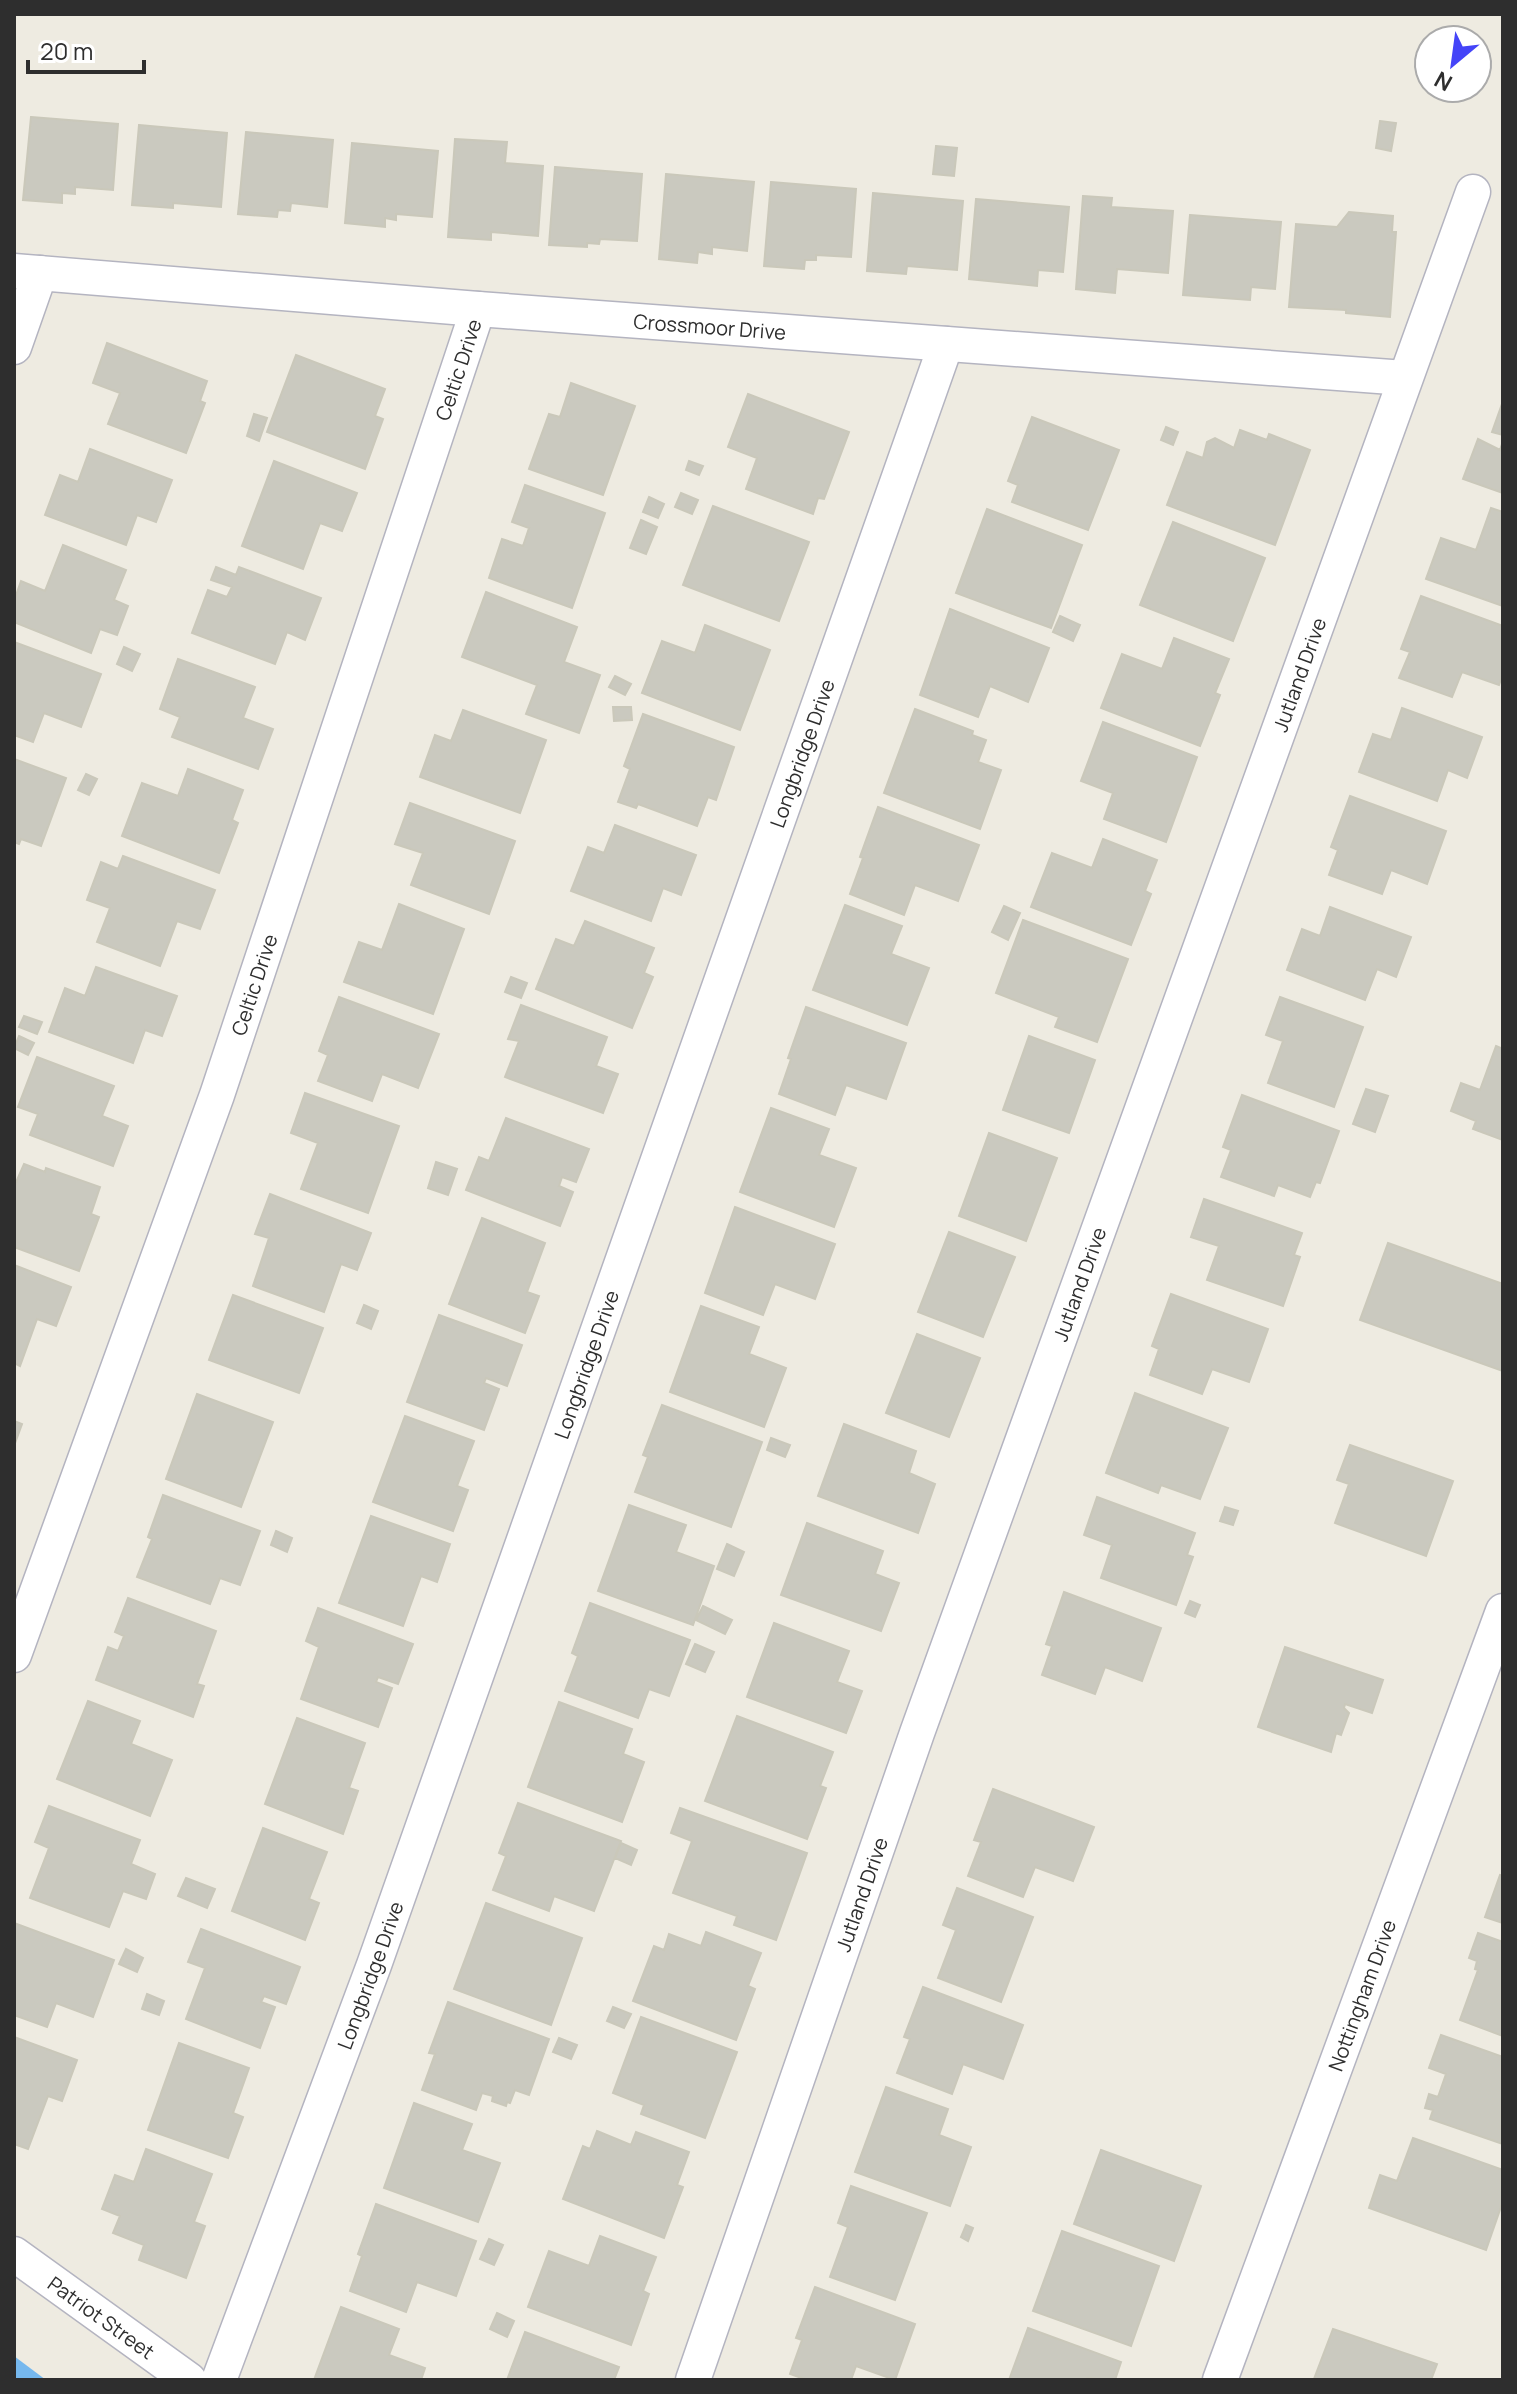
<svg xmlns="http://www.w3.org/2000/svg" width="1517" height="2394" font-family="Manrope,sans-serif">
	<rect width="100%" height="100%" fill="#eeebe1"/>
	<path fill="#76b8ee" d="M14 2356 46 2380H14Z"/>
	<path fill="#cac9bf" stroke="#cac8ba" stroke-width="2" d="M31 117 118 124 113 190 75 187V194L62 193V203L23 200Z
		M1380 121 1396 123 1391 151 1376 148Z
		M139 125 227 133 221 207 173 203V208L132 205Z
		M246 132 333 140 327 207 291 203 290 211 278 210 277 217 238 214Z
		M455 139 507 142 505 163 543 166 538 236 491 232V240L448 237Z
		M352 143 438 151 432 217 396 214V220L385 218V227L345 223Z
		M936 146 957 148 954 176 933 174Z
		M555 167 642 174 637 241 600 239 599 244 587 243V247L549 245Z
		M666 174 754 182 747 251 712 247V254L698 252 697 263 659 259Z
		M771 182 856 189 851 257 816 255V260H805L804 269 764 266Z
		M873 193 963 201 957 270 907 266 906 274 867 271Z
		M1083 196 1112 198 1111 207 1173 211 1168 273 1117 269 1115 293 1076 289Z
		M976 199 1069 207 1063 272 1038 270 1037 286 969 279Z
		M1349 212 1393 216 1392 232H1396L1390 317 1346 313V310L1289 307 1296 224 1337 227Z
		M1190 215 1281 222 1275 289 1251 287 1250 300 1183 295Z
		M107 343 207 381 200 401 205 403 186 453 108 424 120 393 93 383Z
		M296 355 385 389 375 416 383 419 365 469 267 432Z
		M571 383 635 406 603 495 529 469 549 414 560 417Z
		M748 394 849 432 824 499 818 498 813 514 746 489 757 458 728 447Z
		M1503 401V435L1492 432Z
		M254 414 267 418 259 441 247 436Z
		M1032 417 1119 450 1088 530 1012 502 1018 485 1008 481Z
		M1166 427 1178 432 1173 445 1161 440Z
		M1240 430 1267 440 1269 434 1310 450 1275 545 1167 505 1187 452 1203 458 1207 442 1215 438 1234 448Z
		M1478 439 1500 450 1503 441V493L1463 479Z
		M90 449 172 480 156 522 137 515 126 545 45 515 60 475 78 482Z
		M274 461 357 493 342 531 320 523 303 569 242 546Z
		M689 461 703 466 699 475 686 470Z
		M525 485 605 513 572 608 489 578 502 539 523 546 529 528 512 522Z
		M681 493 698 500 692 514 675 507Z
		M649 497 664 504 658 518 643 512Z
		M713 506 809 542 779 621 683 585Z
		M1491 508 1503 512V606L1426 579 1441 538 1476 550Z
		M987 509 1082 545 1051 628 956 593Z
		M641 520 657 527 646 554 630 548Z
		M1173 522 1265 558 1233 641 1140 605Z
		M63 545 126 570 114 600 128 606 117 635 100 629 91 653 14 622V601L21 581 45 591Z
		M216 567 236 575 239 567 321 598 305 640 287 632 275 664 192 633 208 590 227 597 232 587 211 580Z
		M486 592 577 627 564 662 600 675 579 733 526 714 537 685 462 657Z
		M1421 596 1503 626V673L1499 685 1462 672 1452 697 1399 678 1410 652 1401 649Z
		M950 609 1049 648 1028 702 990 686 978 717 920 695Z
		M1060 616 1080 625 1073 641 1053 632Z
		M705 625 770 650 740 730 642 693 662 641 695 653Z
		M1174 638 1229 659 1215 693 1220 695 1200 746 1101 708 1122 654 1162 669Z
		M14 642 101 674 81 727 44 713 33 742 14 735Z
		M124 647 140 654 132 671 117 664Z
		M178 659 255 687 243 718 273 729 258 769 172 737 180 717 160 709Z
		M615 676 631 684 625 695 609 687Z
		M613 707H631L632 720 614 721Z
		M1402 708 1482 737 1467 778 1448 770 1437 801 1359 772 1373 734 1391 740Z
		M915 709 973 731 972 735 986 740 978 762 1001 770 980 829 884 793Z
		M463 710 546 740 520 813 420 777 435 735 451 741Z
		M643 714 734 747 716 800 708 797 697 826 638 804 636 808 618 802 630 769 624 766Z
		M1103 722 1197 757 1166 842 1104 819 1113 793 1081 781Z
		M14 759 66 778 41 846 21 839 19 844 14 842Z
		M188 769 243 790 232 820 238 823 219 873 122 836 142 783 178 796Z
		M86 774 97 779 89 795 78 790Z
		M1350 796 1446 831 1427 884 1391 870 1382 894 1329 875 1338 850 1331 847Z
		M410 803 515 841 489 914 411 885 423 853 395 844Z
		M878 807 979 845 958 901 915 885 904 915 850 894 863 858 860 857Z
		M615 825 696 855 681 895 663 888 651 921 571 891 588 847 604 853Z
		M1103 839 1157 860 1145 891 1151 894 1131 945 1031 907 1052 853 1092 868Z
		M123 856 215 890 200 929 177 921 160 966 97 942 110 908 87 900 101 862 118 869Z
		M399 904 464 929 433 1014 344 982 359 942 382 950Z
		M845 905 902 926 891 954 929 968 907 1025 813 990Z
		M1004 906 1020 913 1008 940 992 932Z
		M1330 907 1411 937 1396 977 1377 969 1365 1000 1287 970 1302 929 1320 936Z
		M1023 920 1128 959 1097 1042 1055 1027 1059 1017 996 993Z
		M585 921 654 948 644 973 653 977 632 1028 536 989 556 939 574 946Z
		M96 967 177 996 162 1036 145 1030 133 1063 49 1032 65 988 85 996Z
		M511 977 527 983 521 998 505 992Z
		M339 997 439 1034 418 1088 382 1074 372 1101 318 1081 328 1055 319 1051Z
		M1280 997 1363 1027 1334 1107 1268 1083 1283 1041 1266 1035Z
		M521 1005 607 1037 596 1066 618 1074 603 1113 505 1077 519 1041 508 1039Z
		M806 1007 906 1043 886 1099 846 1085 835 1115 779 1094 791 1059 788 1058Z
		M24 1016 42 1022 37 1034 19 1027Z
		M19 1036 34 1043 28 1055 14 1048Z
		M1029 1036 1095 1060 1069 1133 1003 1110Z
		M1496 1046 1503 1049V1140L1473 1129 1476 1121 1451 1111 1461 1083 1480 1090Z
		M37 1057 114 1086 102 1116 128 1126 113 1166 30 1135 38 1114 18 1107Z
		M1366 1089 1388 1096 1375 1132 1353 1124Z
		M305 1093 399 1126 368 1213 301 1189 318 1143 291 1133Z
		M1242 1095 1339 1131 1320 1183 1316 1182 1310 1197 1278 1185 1274 1196 1221 1177 1231 1150 1223 1147Z
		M771 1108 829 1129 819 1155 856 1168 834 1227 740 1192Z
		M506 1118 589 1149 576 1182 562 1177 559 1186 573 1192 560 1226 466 1190 479 1157 489 1161Z
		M989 1133 1057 1158 1026 1241 959 1216Z
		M436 1162 457 1169 448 1195 428 1188Z
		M24 1164 45 1172 46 1168 100 1187 91 1214 99 1217 79 1271 14 1247V1187Z
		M270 1194 371 1233 357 1270 341 1264 324 1312 253 1286 269 1238 255 1234Z
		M1204 1199 1302 1233 1294 1255 1300 1257 1283 1306 1207 1280 1219 1246 1191 1237Z
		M735 1207 835 1244 815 1299 775 1284 763 1315 705 1293Z
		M482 1218 545 1243 527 1292 539 1296 525 1333 449 1304Z
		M949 1232 1015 1257 983 1337 918 1312Z
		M1388 1243 1503 1284V1371L1360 1320Z
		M14 1265 71 1287 56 1326 37 1319 20 1366 14 1363Z
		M1171 1294 1268 1329 1249 1382 1212 1369 1202 1394 1150 1375 1159 1349 1152 1346Z
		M233 1295 323 1328 299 1393 209 1360Z
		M364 1305 378 1311 371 1329 357 1323Z
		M701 1306 759 1327 749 1354 786 1368 764 1427 670 1392Z
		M439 1315 522 1345 507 1386 486 1378 484 1383 499 1389 484 1430 407 1402Z
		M917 1334 980 1358 949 1437 886 1413Z
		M1135 1393 1228 1428 1200 1499 1161 1485 1158 1493 1106 1473Z
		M197 1394 273 1422 241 1507 166 1479Z
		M662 1405 762 1442 731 1527 635 1492 648 1457 643 1455Z
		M405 1416 474 1441 457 1486 468 1490 453 1531 373 1502Z
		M14 1421 22 1424 14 1446Z
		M844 1424 916 1451 909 1473 935 1484 918 1533 818 1496Z
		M771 1438 790 1445 785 1457 767 1450Z
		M1350 1445 1453 1481 1426 1556 1335 1523 1349 1484 1337 1480Z
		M163 1495 260 1531 240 1585 220 1578 210 1604 137 1577 152 1539 148 1537Z
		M1097 1497 1195 1533 1187 1555 1193 1557 1176 1605 1101 1578 1112 1545 1084 1535Z
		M629 1505 686 1525 676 1552 714 1566 693 1625 598 1591Z
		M1225 1507 1238 1511 1233 1525 1220 1521Z
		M371 1516 450 1544 437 1582 421 1576 403 1626 339 1603Z
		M807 1523 883 1551 875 1574 899 1583 881 1631 781 1595Z
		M276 1531 292 1538 287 1552 271 1545Z
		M727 1544 744 1552 734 1576 717 1569Z
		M1064 1592 1161 1628 1142 1681 1105 1667 1095 1694 1042 1675 1052 1646 1046 1644Z
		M128 1598 216 1631 197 1684 204 1686 193 1717 96 1680 108 1647 118 1651 124 1636 115 1632Z
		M1190 1601 1200 1605 1195 1617 1185 1613Z
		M590 1603 690 1640 669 1696 649 1689 638 1718 565 1691 578 1656 572 1653Z
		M703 1606 732 1620 725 1634 696 1620Z
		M318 1608 413 1644 398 1684 378 1677 376 1682 392 1688 378 1727 301 1699 319 1647 306 1641Z
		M774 1623 849 1651 837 1682 862 1691 846 1733 747 1697Z
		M695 1644 714 1652 705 1672 686 1664Z
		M1285 1647 1383 1680 1372 1713 1345 1704 1344 1708 1349 1713 1341 1735 1336 1733 1331 1752 1258 1727Z
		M88 1701 140 1721 131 1744 172 1760 150 1816 57 1779Z
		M559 1702 632 1729 623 1754 644 1762 622 1822 528 1787Z
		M737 1716 833 1752 820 1786 826 1788 807 1839 705 1801Z
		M297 1718 365 1743 349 1788 358 1791 343 1834 265 1804Z
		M993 1789 1094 1827 1073 1881 1035 1867 1023 1897 968 1876 981 1842 974 1840Z
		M518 1803 621 1841 594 1911 554 1896 549 1911 493 1890 506 1856 499 1853Z
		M49 1806 140 1840 131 1864 155 1874 146 1899 123 1891 109 1927 30 1898 49 1848 35 1842Z
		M680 1808 807 1853 776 1940 734 1925 737 1916 673 1893 692 1841 671 1833Z
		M263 1828 327 1852 309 1899 319 1903 305 1940 232 1911Z
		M621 1843 637 1850 631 1865 615 1858Z
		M1500 1875 1503 1876V1923L1485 1917Z
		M186 1878 215 1889 207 1908 178 1896Z
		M957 1888 1033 1917 1001 2002 938 1978 956 1930 943 1925Z
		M486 1903 582 1938 551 2025 454 1989Z
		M14 1923 114 1960 93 2017 56 2003 47 2027 14 2015Z
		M201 1929 300 1967 286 2004 264 1996 261 2002 275 2007 260 2048 186 2019 205 1968 188 1962Z
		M706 1932 761 1953 748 1986 755 1989 736 2040 633 2001 654 1946 664 1950 669 1934 701 1946Z
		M1478 1933 1503 1942V2036L1460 2020 1478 1970 1475 1969 1477 1961 1469 1958Z
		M126 1949 143 1958 137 1972 119 1964Z
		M923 1987 1023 2025 1003 2079 963 2064 952 2094 897 2073 910 2039 904 2037Z
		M147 1994 164 2001 159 2015 142 2009Z
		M448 2002 549 2039 529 2095 515 2090 510 2103 507 2102 506 2106 492 2101 493 2096 482 2093 476 2110 422 2090 435 2054 429 2053Z
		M613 2007 631 2014 624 2028 607 2021Z
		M641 2017 737 2052 705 2138 641 2114 644 2105 613 2093Z
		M1441 2035 1503 2057V2144L1430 2119 1433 2110 1425 2108 1429 2094 1438 2097 1446 2074 1429 2068Z
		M14 2037 77 2060 62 2101 48 2096 28 2149 14 2144Z
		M559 2038 577 2045 571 2059 553 2052Z
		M179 2043 249 2068 233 2113 243 2117 228 2158 148 2130Z
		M886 2087 948 2109 939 2135 971 2147 950 2206 855 2172Z
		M414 2103 472 2124 462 2150 500 2163 478 2222 384 2188Z
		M597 2131 631 2145 636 2132 689 2152 677 2185 683 2187 664 2238 563 2199 583 2146 590 2149Z
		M1413 2138 1503 2170V2201L1486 2250 1369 2208 1380 2175 1397 2181Z
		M146 2149 212 2174 194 2222 205 2226 186 2278 139 2260 144 2245 113 2233 120 2216 102 2209 115 2175 134 2182Z
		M1101 2150 1201 2186 1174 2261 1074 2224Z
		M851 2186 927 2213 895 2300 830 2277 848 2227 838 2223Z
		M376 2204 476 2241 456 2296 417 2282 406 2312 350 2291 362 2256 358 2254Z
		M966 2225 973 2228 968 2241 961 2237Z
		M1062 2231 1159 2266 1131 2346 1033 2311Z
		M600 2236 656 2257 643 2291 649 2294 631 2345 528 2307 549 2251 589 2266Z
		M489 2239 503 2245 494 2265 480 2259Z
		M815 2287 915 2324 895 2380 856 2366 851 2380H807L790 2374 802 2340 796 2338Z
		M341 2307 399 2329 389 2355 425 2368 421 2380H314Z
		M497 2313 514 2321 507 2337 490 2329Z
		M1028 2328 1121 2362 1115 2380 1087 2378 1086 2380H1009Z
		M1333 2329 1437 2364 1431 2380 1314 2379Z
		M525 2332 619 2367 614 2380H507Z"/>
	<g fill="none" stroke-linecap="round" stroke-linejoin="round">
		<g stroke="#b4b4c0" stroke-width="37">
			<g id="minor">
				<path id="s1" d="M14 271 478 309 1405 378"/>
				<path d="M14 347 40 273"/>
				<path id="s2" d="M14 1655 217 1095 478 309"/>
				<path id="s3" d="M14 2254 189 2380"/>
				<path id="s4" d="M219 2380 374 1965 946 344"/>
				<path id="s5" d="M693 2380 917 1733 1473 192"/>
				<path id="s6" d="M1220 2380 1503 1611"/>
			</g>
		</g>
		<use href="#minor" stroke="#fff" stroke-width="34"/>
	</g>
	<g text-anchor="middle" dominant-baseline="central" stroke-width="8" stroke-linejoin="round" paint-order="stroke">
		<g font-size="20" fill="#2e2e2e" stroke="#fff">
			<text stroke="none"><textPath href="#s1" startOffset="698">Crossmoor Drive</textPath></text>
			<text stroke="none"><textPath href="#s2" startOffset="1360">Celtic Drive</textPath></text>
			<text stroke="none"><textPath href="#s5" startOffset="1810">Jutland Drive</textPath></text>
			<text stroke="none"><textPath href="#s4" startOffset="1728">Longbridge Drive</textPath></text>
			<text stroke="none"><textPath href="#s2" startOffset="712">Celtic Drive</textPath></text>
			<text stroke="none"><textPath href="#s5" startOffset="1162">Jutland Drive</textPath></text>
			<text stroke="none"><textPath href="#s4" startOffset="1080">Longbridge Drive</textPath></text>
			<text stroke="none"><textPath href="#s5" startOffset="514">Jutland Drive</textPath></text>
			<text stroke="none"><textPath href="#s4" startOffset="432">Longbridge Drive</textPath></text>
			<text stroke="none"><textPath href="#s6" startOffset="410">Nottingham Drive</textPath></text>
			<text stroke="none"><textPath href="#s3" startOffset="108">Patriot Street</textPath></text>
		</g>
	</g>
	<rect width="1517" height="2394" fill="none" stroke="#2e2e2e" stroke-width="32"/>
	<g transform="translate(1453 64) rotate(209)"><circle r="38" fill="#ffffff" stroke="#ababab" stroke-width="2"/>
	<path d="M0-6L14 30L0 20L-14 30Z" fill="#4444f8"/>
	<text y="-12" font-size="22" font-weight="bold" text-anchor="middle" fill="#2e2e2e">N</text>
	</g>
	<path d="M28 60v12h116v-12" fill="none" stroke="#2e2e2e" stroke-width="4"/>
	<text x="40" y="60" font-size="24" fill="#2e2e2e" stroke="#ffffff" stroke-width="6" paint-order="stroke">20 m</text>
</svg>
